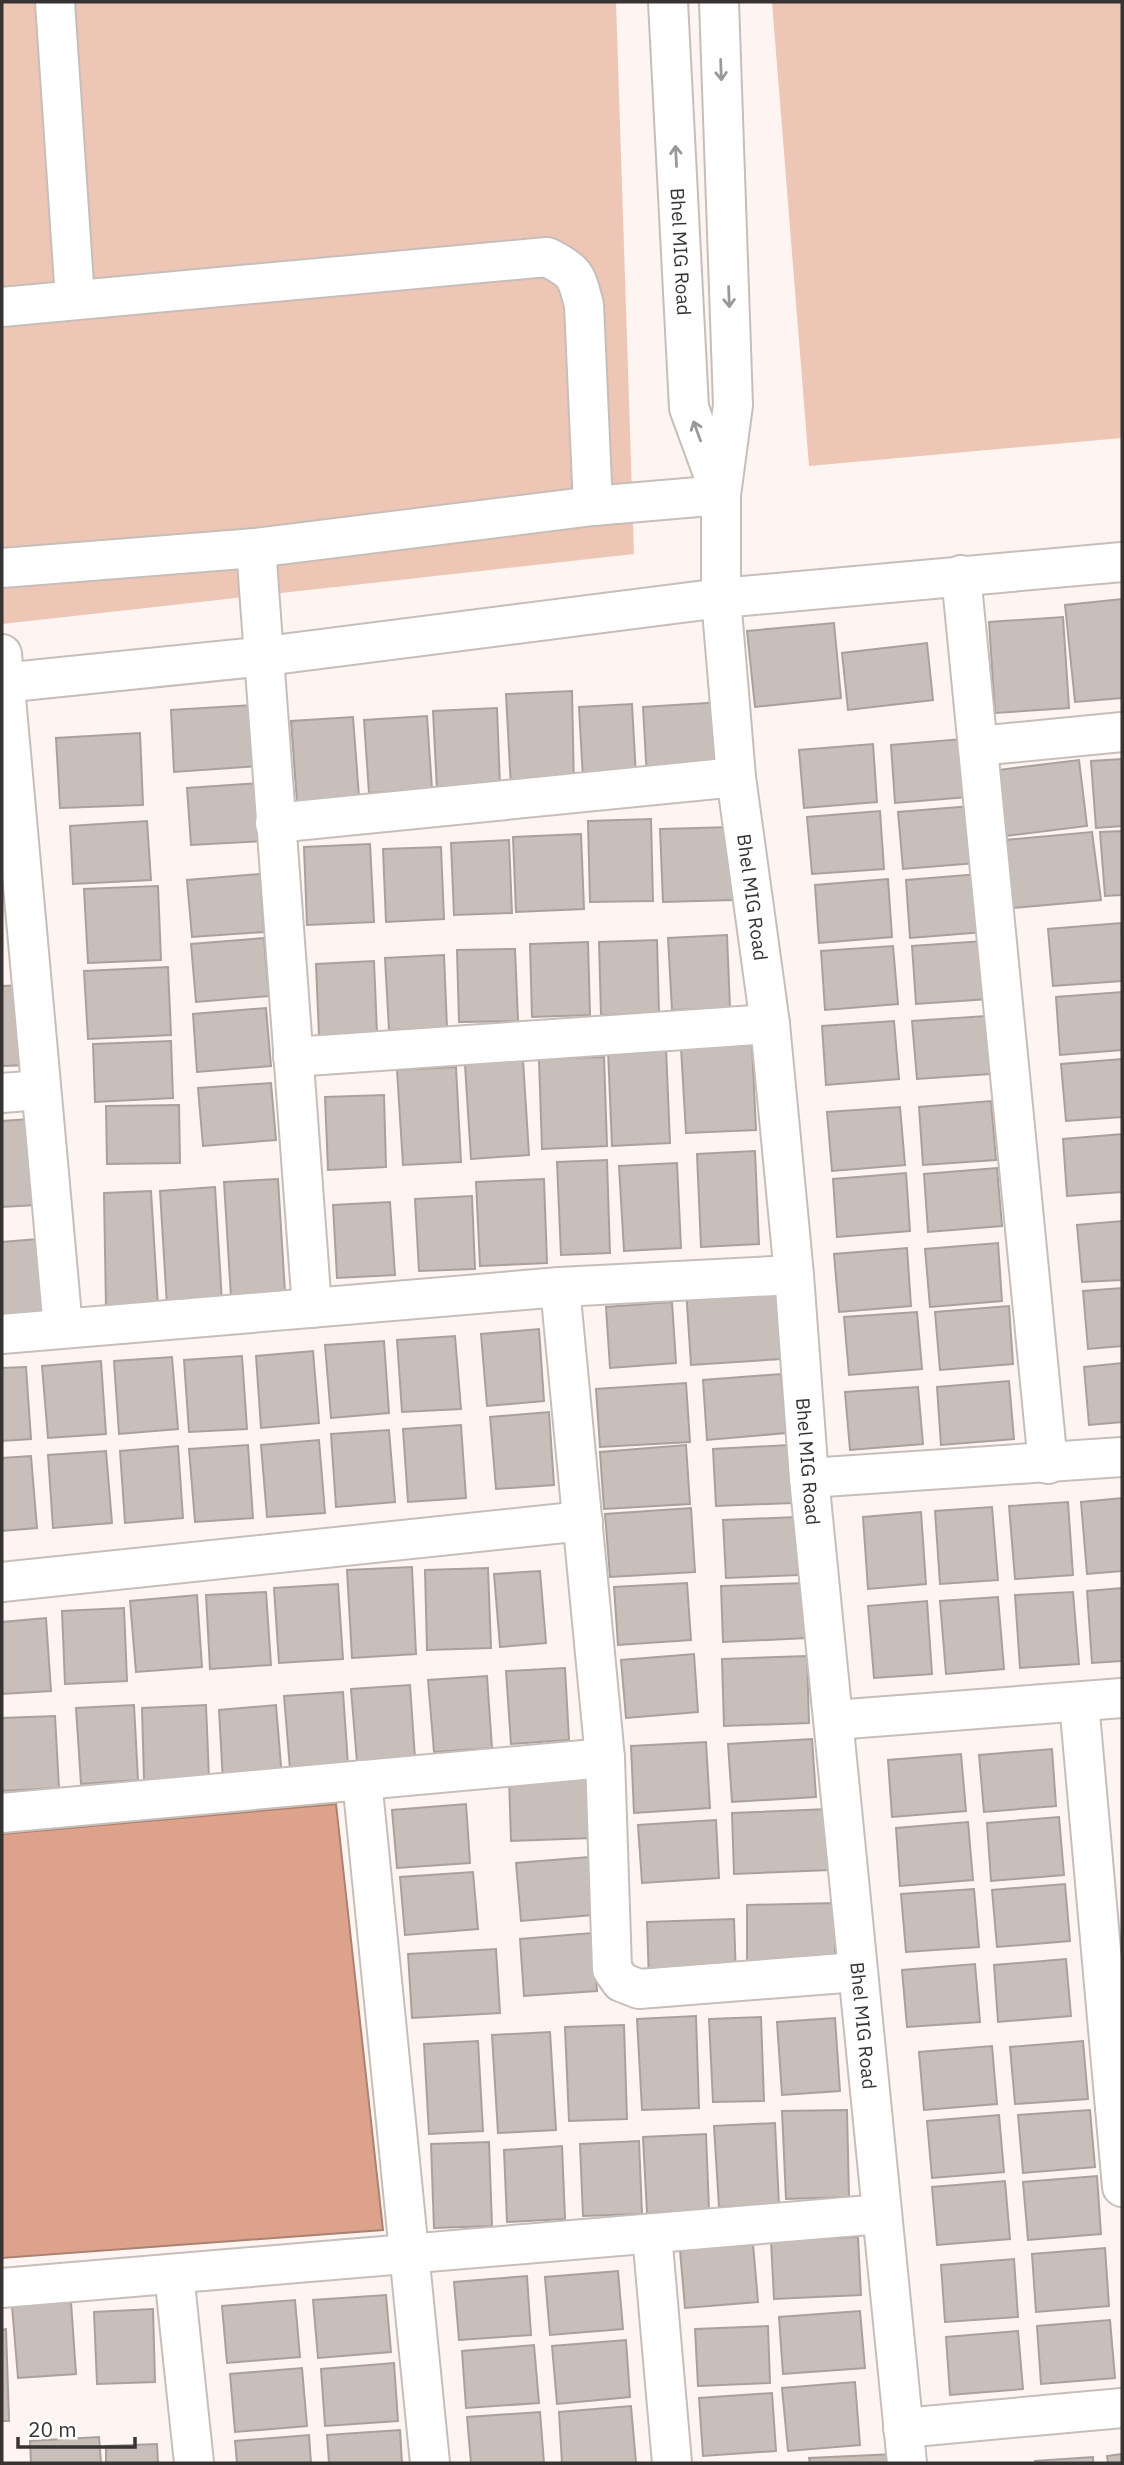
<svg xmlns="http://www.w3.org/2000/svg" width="1124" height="2465" font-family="'IBM Plex Sans',sans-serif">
	<rect width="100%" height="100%" fill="#fef4f1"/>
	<path fill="#eec6b5" d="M2 2H616L634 554 2 624Z
		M772 2H1122V438L809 466Z"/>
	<path fill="#dda28b" stroke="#ab8170" stroke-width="2" d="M336 1804 383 2230 2 2258V1834Z"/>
	<path fill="#c8beba" stroke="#aaa09d" stroke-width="2" d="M1122 599V698L1075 702 1065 605Z
		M1063 617 1069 708 995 713 989 622Z
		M834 623 841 698 755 707 747 631Z
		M927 643 933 700 848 710 842 653Z
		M572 691 574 787 511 788 506 694Z
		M723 702 727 775 647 779 643 707Z
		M632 704 636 777 583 779 579 707Z
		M253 705 258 766 174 772 171 710Z
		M497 708 500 787 437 790 433 711Z
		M427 716 432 789 369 793 364 720Z
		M353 717 359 797 297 802 291 721Z
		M140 733 143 805 60 808 56 738Z
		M963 739 968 797 895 803 891 745Z
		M873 744 877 802 804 808 799 750Z
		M1122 759V826L1096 828 1091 761Z
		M1079 760 1087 826 1006 836 998 770Z
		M260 783 264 841 191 845 187 788Z
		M971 806 976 863 903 869 898 812Z
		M880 811 884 869 812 874 807 817Z
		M651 819 653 901 590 902 588 821Z
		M147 821 151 880 73 884 70 826Z
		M732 827 734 900 663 902 660 829Z
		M1122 831V895L1105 896 1100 832Z
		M1092 832 1101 900 1012 908 1005 840Z
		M581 834 584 909 516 912 513 837Z
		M509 840 512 913 454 915 451 843Z
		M370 844 374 922 307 925 304 847Z
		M441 847 444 919 386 922 383 849Z
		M260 874 264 932 192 937 187 880Z
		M979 874 984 932 910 938 906 880Z
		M888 879 892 937 819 943 815 885Z
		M158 886 161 960 88 963 84 889Z
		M1121 923 1122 981 1053 986 1048 929Z
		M727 935 730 1008 672 1010 668 938Z
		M264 938 269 996 196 1002 191 944Z
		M657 940 659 1013 601 1015 599 942Z
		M984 941 989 999 916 1004 912 946Z
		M588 942 590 1015 532 1017 530 944Z
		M893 946 898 1004 825 1010 821 951Z
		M515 949 518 1021 459 1022 457 950Z
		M444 955 447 1028 389 1030 385 958Z
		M374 961 377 1033 319 1036 316 964Z
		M168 967 171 1035 88 1039 84 971Z
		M25 985 30 1065 2 1066V986Z
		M1122 992V1050L1060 1055 1056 997Z
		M266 1008 271 1066 197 1072 193 1014Z
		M986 1016 990 1074 917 1079 912 1021Z
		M894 1021 899 1079 826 1085 822 1026Z
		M171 1041 173 1098 95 1102 93 1044Z
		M752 1045 756 1130 686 1133 681 1048Z
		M666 1048 670 1143 612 1146 608 1050Z
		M604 1057 607 1146 542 1149 539 1059Z
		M1122 1059V1117L1066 1121 1061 1064Z
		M523 1060 529 1155 471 1159 465 1065Z
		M456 1067 461 1162 403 1165 397 1070Z
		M271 1083 276 1140 203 1146 198 1088Z
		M384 1095 386 1167 328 1170 325 1097Z
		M991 1101 996 1160 923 1165 919 1107Z
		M179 1105 180 1163 107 1164 106 1106Z
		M900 1107 905 1165 832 1171 827 1112Z
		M30 1119 36 1205 2 1207V1121Z
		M1122 1134V1192L1067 1196 1063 1139Z
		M755 1151 759 1244 701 1247 697 1154Z
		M607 1160 610 1253 561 1255 557 1162Z
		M677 1163 681 1248 624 1251 619 1166Z
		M997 1168 1002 1226 928 1232 924 1174Z
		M906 1173 910 1231 837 1237 833 1179Z
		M278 1179 285 1293 231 1297 224 1182Z
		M544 1179 547 1263 480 1266 476 1182Z
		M215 1187 222 1302 167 1306 160 1191Z
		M151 1191 158 1306 106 1307 104 1193Z
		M472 1196 475 1269 419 1271 415 1199Z
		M390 1202 395 1275 337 1278 333 1205Z
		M1122 1221V1280L1082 1282 1077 1225Z
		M50 1238 55 1311 2 1315V1242Z
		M998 1243 1002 1301 930 1307 925 1249Z
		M907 1248 911 1306 839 1312 834 1254Z
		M777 1284 781 1359 691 1365 686 1289Z
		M1122 1288V1346L1088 1349 1083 1291Z
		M672 1302 676 1363 610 1368 606 1307Z
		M1009 1306 1013 1364 940 1370 935 1312Z
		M917 1312 922 1369 849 1375 844 1317Z
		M539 1329 544 1401 487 1406 481 1334Z
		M455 1336 461 1409 402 1412 397 1340Z
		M384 1341 389 1413 331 1418 325 1345Z
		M313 1351 319 1423 261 1428 256 1356Z
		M242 1356 247 1429 189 1432 184 1360Z
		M172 1357 178 1429 119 1434 114 1361Z
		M101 1361 106 1434 48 1438 42 1366Z
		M1122 1363V1422L1089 1425 1084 1367Z
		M26 1367 31 1439 2 1441V1368Z
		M781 1374 786 1433 707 1440 703 1380Z
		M1009 1381 1014 1439 941 1445 937 1387Z
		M686 1383 690 1442 600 1447 596 1389Z
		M918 1387 923 1444 850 1450 845 1392Z
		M549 1412 554 1485 496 1489 490 1417Z
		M461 1425 466 1498 408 1502 403 1429Z
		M389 1430 395 1502 336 1507 331 1434Z
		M319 1440 325 1513 267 1517 261 1445Z
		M248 1445 253 1518 195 1522 189 1449Z
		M686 1445 690 1504 604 1509 600 1452Z
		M789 1445 792 1503 716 1506 713 1449Z
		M178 1446 183 1518 125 1523 120 1451Z
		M106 1451 112 1523 53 1528 48 1455Z
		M31 1456 37 1528 2 1531V1458Z
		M1122 1498V1571L1087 1574 1081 1502Z
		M1068 1502 1073 1575 1015 1579 1009 1506Z
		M992 1507 998 1580 940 1584 935 1511Z
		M691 1508 695 1572 610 1577 605 1514Z
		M921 1512 926 1584 868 1589 863 1517Z
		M796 1517 798 1575 726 1578 723 1520Z
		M412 1567 416 1654 352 1658 347 1570Z
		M488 1568 491 1648 427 1650 425 1570Z
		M540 1571 546 1643 500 1647 494 1574Z
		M687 1583 691 1640 618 1645 614 1587Z
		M805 1583 807 1638 723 1642 721 1586Z
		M338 1584 343 1659 279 1663 274 1588Z
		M1122 1588V1661L1092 1663 1087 1591Z
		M266 1592 271 1665 210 1669 206 1595Z
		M1073 1592 1079 1664 1020 1668 1015 1595Z
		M197 1595 202 1667 136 1672 130 1601Z
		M998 1597 1004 1669 946 1674 940 1601Z
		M927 1601 932 1674 874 1678 868 1606Z
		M124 1608 127 1681 65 1684 62 1611Z
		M46 1618 51 1691 2 1694V1622Z
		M694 1654 698 1712 626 1718 621 1660Z
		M807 1656 809 1723 724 1726 722 1659Z
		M565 1668 569 1740 511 1744 506 1671Z
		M487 1676 492 1748 434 1752 428 1680Z
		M410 1685 415 1758 357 1762 351 1689Z
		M343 1692 348 1765 290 1769 284 1696Z
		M134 1705 138 1780 81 1784 76 1708Z
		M206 1705 209 1778 144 1780 142 1708Z
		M276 1705 282 1778 223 1782 219 1710Z
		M55 1716 59 1788 2 1791V1718Z
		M812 1739 816 1797 732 1802 728 1744Z
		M706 1742 710 1808 634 1813 631 1746Z
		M1052 1749 1056 1806 984 1812 979 1755Z
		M961 1754 966 1811 892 1817 888 1760Z
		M588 1773 592 1838 511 1841 509 1777Z
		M466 1804 470 1863 397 1868 392 1810Z
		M828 1809 830 1870 734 1874 732 1813Z
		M1059 1817 1064 1875 991 1881 987 1823Z
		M716 1820 719 1878 642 1883 638 1825Z
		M968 1822 973 1880 900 1886 896 1828Z
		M589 1857 593 1915 521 1921 516 1863Z
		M473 1872 478 1929 405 1935 400 1877Z
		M1065 1884 1070 1941 997 1947 992 1890Z
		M974 1889 979 1947 906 1952 901 1894Z
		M835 1903V1961L747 1963V1905Z
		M734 1919 736 1977 649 1980 647 1922Z
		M592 1933 597 1991 524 1996 520 1939Z
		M496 1949 500 2013 412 2018 408 1954Z
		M1066 1959 1071 2016 998 2022 994 1965Z
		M975 1964 980 2022 907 2027 902 1970Z
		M696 2016 699 2108 642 2110 637 2019Z
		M761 2017 764 2101 713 2102 709 2019Z
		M835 2018 840 2091 782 2095 777 2022Z
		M624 2025 627 2119 569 2121 565 2027Z
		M550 2032 556 2130 498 2133 492 2035Z
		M478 2041 483 2131 429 2134 424 2044Z
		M1083 2041 1088 2099 1015 2104 1010 2047Z
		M992 2046 997 2104 924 2110 919 2052Z
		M847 2110 849 2197 786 2199 782 2111Z
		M1090 2110 1095 2167 1023 2173 1018 2115Z
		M999 2115 1004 2172 932 2178 927 2121Z
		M775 2123 779 2205 719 2207 714 2126Z
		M706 2134 709 2210 647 2213 643 2137Z
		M639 2141 642 2214 583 2216 580 2144Z
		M489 2142 492 2226 434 2228 431 2144Z
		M562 2146 565 2219 507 2222 504 2150Z
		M1097 2176 1101 2234 1028 2240 1023 2182Z
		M1005 2181 1010 2239 937 2245 932 2187Z
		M858 2237 861 2295 774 2299 771 2241Z
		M753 2244 758 2302 685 2308 680 2250Z
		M1105 2248 1109 2306 1036 2312 1032 2254Z
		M1014 2259 1018 2317 945 2322 941 2265Z
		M618 2271 623 2329 550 2335 545 2277Z
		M527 2276 531 2335 459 2340 454 2282Z
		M386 2295 391 2352 318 2358 313 2300Z
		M295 2300 300 2357 227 2363 222 2306Z
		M71 2302 76 2374 18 2378 12 2306Z
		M153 2309 155 2382 97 2384 94 2312Z
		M860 2311 865 2368 783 2374 779 2317Z
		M1110 2320 1115 2378 1041 2384 1037 2326Z
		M768 2326 770 2383 698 2386 695 2329Z
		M6 2329 9 2421H2V2330Z
		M1018 2331 1023 2389 950 2395 946 2337Z
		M626 2340 630 2397 557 2404 552 2346Z
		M534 2345 539 2403 466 2408 462 2351Z
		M394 2363 398 2421 325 2426 321 2369Z
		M302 2368 307 2426 235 2432 230 2374Z
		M855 2382 860 2445 788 2451 782 2388Z
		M772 2393 776 2451 703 2456 699 2398Z
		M631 2406 636 2463H562L559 2412Z
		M540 2412 544 2463H471L467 2417Z
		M400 2430 402 2463H329L327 2435Z
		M309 2435 311 2463H237L235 2441Z
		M99 2437 101 2463H31L30 2441Z
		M157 2444 158 2463H106V2446Z
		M895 2454V2463H810L809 2458Z
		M1122 2454V2463H1108L1107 2456Z
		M1093 2457V2463H1035V2461Z"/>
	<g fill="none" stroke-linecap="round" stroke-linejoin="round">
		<g stroke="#c7beba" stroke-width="42">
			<g id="minor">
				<path d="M55 2 75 299"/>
				<path id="s1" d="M668 2 689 408 719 490"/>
				<path id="s2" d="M719 2 733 405 721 495V598L736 777 770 1024 794 1275 809 1478 907 2463"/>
				<path d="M2 307 547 257C576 272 576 274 584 305L593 506"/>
				<path d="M256 548 312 1308"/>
				<path d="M2 568 256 548 593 506 721 495"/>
				<path d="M961 575 1048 1464"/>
				<path d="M2 654 63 1328"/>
				<path d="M2 683 266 656 721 598 1122 562"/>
				<path d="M978 746 1122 732"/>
				<path d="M275 823 736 777"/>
				<path d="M293 1057 770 1024"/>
				<path d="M2 1093 41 1090"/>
				<path d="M560 1287 605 1758 612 1969 621 1982 639 1989 857 1972"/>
				<path d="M2 1334 560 1287 794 1275"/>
				<path d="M809 1478 1122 1457"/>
				<path d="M2 1582 583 1521"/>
				<path d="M1079 1702 1122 2187"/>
				<path d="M834 1720 1122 1698"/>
				<path d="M362 1780 430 2463"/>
				<path d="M2 1813 605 1758"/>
				<path d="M652 2234 672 2463"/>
				<path d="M174 2274 194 2463"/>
				<path d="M2 2288 881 2214"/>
				<path d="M903 2428 1122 2408"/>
			</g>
		</g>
		<use href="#minor" stroke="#fff" stroke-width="38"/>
	</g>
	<defs><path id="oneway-shaft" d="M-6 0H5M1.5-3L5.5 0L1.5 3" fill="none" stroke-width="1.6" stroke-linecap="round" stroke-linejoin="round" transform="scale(1.75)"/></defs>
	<g stroke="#9b9998">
		<use href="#oneway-shaft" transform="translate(721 70) rotate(88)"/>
		<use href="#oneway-shaft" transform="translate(676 156) rotate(-93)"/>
		<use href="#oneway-shaft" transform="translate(729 297) rotate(88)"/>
		<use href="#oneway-shaft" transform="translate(697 431) rotate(-110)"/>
	</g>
	<g text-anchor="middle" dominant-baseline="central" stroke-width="7" stroke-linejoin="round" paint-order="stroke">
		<g font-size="19" fill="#373332" stroke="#fff">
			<text stroke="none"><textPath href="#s1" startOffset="250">Bhel MIG Road</textPath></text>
			<text stroke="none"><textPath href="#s2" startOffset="898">Bhel MIG Road</textPath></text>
			<text stroke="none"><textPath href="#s2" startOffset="1465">Bhel MIG Road</textPath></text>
			<text stroke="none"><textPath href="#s2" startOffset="2032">Bhel MIG Road</textPath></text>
		</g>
	</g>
	<rect width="1124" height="2465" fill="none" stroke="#373332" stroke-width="7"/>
	<path d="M18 2437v10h117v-10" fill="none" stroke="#373332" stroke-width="3.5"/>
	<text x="28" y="2437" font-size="21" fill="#373332" stroke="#ffffff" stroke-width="5" paint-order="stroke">20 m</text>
</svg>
